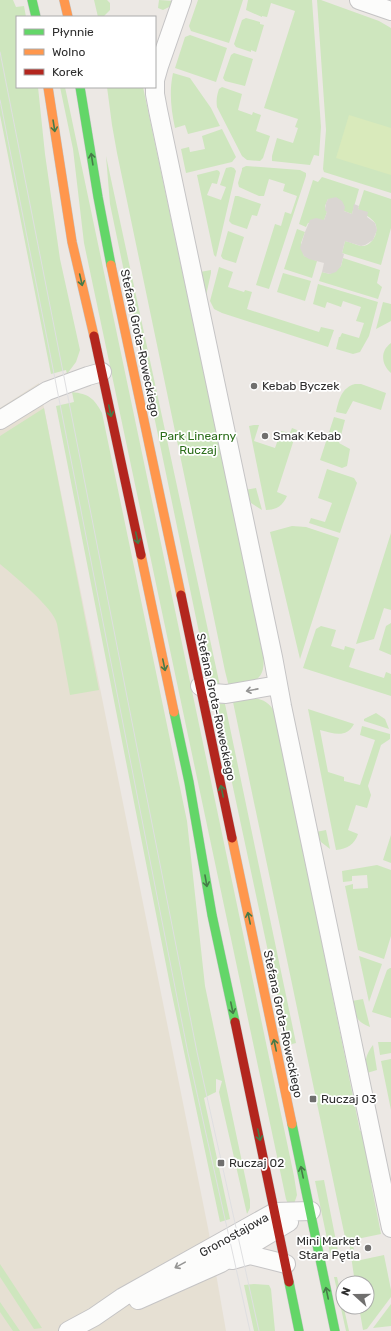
<svg xmlns="http://www.w3.org/2000/svg" width="391" height="1331" font-family="Rubik,sans-serif">
	<rect width="100%" height="100%" fill="#ece8e4"/>
	<path fill="#e6e0d3" d="M39 383 208 1228 226 1331H0V408Z"/>
	<path fill="#cee6be" d="M0 0H13L16 7 24 6 26 17H17V87H38L45 154 60 259 80 350 76 362 67 374 66 370 51 374 0 115Z
		M94 0H107L110 3V10L103 17H98Z
		M159 0 174 1 171 6 163 10 158 8Z
		M198 0H243L229 43 191 31 189 26Z
		M248 0H312L321 127 319 156 314 155 310 165 272 161V156L277 138 293 143 298 128 295 127 298 119 264 108 295 11 271 3 267 17 262 16V17L246 10Z
		M317 0H321L379 21 391 28V193L324 172 323 169 326 130Z
		M246 18 260 22V24L264 25 256 52 251 50V52L236 47 234 44 242 20Z
		M190 35 227 48 216 82 175 68 185 37Z
		M234 53 253 59 245 86 225 81 223 78 231 55Z
		M173 73 190 78 211 108 220 126 188 134 185 125 175 128C171 109 169 92 173 73Z
		M60 87H65L294 1176 297 1195 294 1204H288L286 1199 84 243 73 149Z
		M107 87H143L264 657C263 666 265 673 255 681L229 687 225 671 117 153 112 125Z
		M222 87 242 94 238 110 252 115 253 112 261 115 256 131 270 136 263 158 260 161 247 160 242 156 217 107C216 100 217 95 219 89Z
		M222 129 236 157 232 162 186 173 181 149 189 147 190 152 205 149 202 136Z
		M106 156 220 686 212 681 207 671 110 204Z
		M246 166 300 170 306 173V176L269 289 256 285 275 224 281 226 285 212 291 214 297 196 283 191 285 184 269 179 264 196H259L239 187 238 183 242 170V168Z
		M231 167 234 168 236 171 216 257 214 255 197 175 217 170 219 171 220 173 217 184 212 183 207 195 221 200 226 187 220 185 226 168Z
		M322 177 359 189 352 214 344 211 328 199 325 206 327 212 324 220 308 223 306 227 299 224 313 180 318 182Z
		M364 190 391 199V228L381 265 342 253 345 241C350 242 356 245 361 246 371 247 380 233 375 223 373 219 362 213 358 209Z
		M235 196H238L261 204 257 216 252 215 247 229 232 224 229 221Z
		M297 229 305 232 301 243 304 256 317 261 312 278 284 269Z
		M228 231 244 237 236 263 223 259 221 256Z
		M343 258 380 270 377 283 382 287 378 299 319 281 322 272 330 274 341 266Z
		M219 267 233 272 228 287 244 292 245 290 252 292 247 309 319 332 321 327 334 330 328 347 222 313 214 309 210 301Z
		M211 270V273L205 300 200 272Z
		M283 273 311 281 305 301 277 292Z
		M318 284 378 302 369 336 360 352 353 354 336 349 339 337H340L342 333 359 338 364 323 356 321 361 307 343 301 341 307 327 302 325 308 313 304Z
		M383 302 391 304V321L376 329Z
		M391 343V373C381 364 380 351 391 343Z
		M355 384H361L386 393 381 410 353 401 346 414 336 412C339 400 341 388 355 384Z
		M72 392C89 394 94 398 102 413L187 821 205 986 250 1200V1208L247 1214 219 1092 222 1081 216 1079V1092L204 1098 230 1219 220 1222 171 990 56 406 74 402Z
		M44 408 99 690 70 695 57 624C54 608 14 576 0 564V436Z
		M334 417 345 420 339 443 350 449 347 466 342 468 320 460Z
		M254 425H259L254 441 275 448 281 431 290 433 292 428 297 430 277 492 287 496C283 505 277 510 266 510L249 426Z
		M327 469 354 478 357 483 340 533 309 523 311 518 325 522 332 503 318 498Z
		M256 488 262 510 251 503 245 490Z
		M292 526 306 527 339 538 300 659 270 532Z
		M391 533V610L384 608 374 639 356 644Z
		M391 623V655L379 650 386 626Z
		M321 626 336 630 331 646 344 650 345 646 355 649 349 667 384 678 386 672 391 674V696L303 668 316 629Z
		M251 698C264 699 268 702 275 712L360 1131H363L374 1182 371 1183 381 1234 352 1240 356 1261 384 1255 391 1290V1297L367 1329 363 1330 359 1307H367V1283H355L349 1242 351 1241 346 1242 233 702Z
		M215 703 225 704 296 1043 288 1045Z
		M308 709 354 724C346 739 333 733 320 730L328 772 344 777V781L360 785 375 740 360 735 362 726 390 734V739L381 745 368 786 371 795 367 808 356 805 348 830 358 834C355 844 347 849 336 850Z
		M376 713 385 719 389 729 364 721V719Z
		M326 830 330 849 321 842 316 832Z
		M391 835V863L383 860Z
		M377 865 391 870V936L384 959 358 950 345 886 353 884V889L368 888 367 875 352 876V881L343 882 342 871Z
		M359 956 382 964 369 1002Z
		M390 968H391V1018L372 1012 387 970Z
		M363 999 370 1027C355 1021 355 1015 352 1001Z
		M391 1042V1053L380 1055 378 1042Z
		M373 1045 377 1070 367 1073C364 1062 366 1054 373 1045Z
		M391 1059V1110L381 1061Z
		M324 1180 338 1251 330 1253 315 1181Z
		M0 1264 42 1328 34 1329 0 1277Z
		M334 1277H337L349 1331H346Z
		M254 1284 269 1285 271 1289 275 1331H254L244 1285Z
		M0 1302 20 1331H13L0 1312Z
		M391 1304V1326L373 1328Z"/>
	<path fill="#d9eabb" d="M349 115 391 128V175L336 158Z"/>
	<path fill="#dad6d2" d="M336 197 342 201 345 207 344 211 352 214 354 204 359 206 358 209 368 212 367 217 375 223 377 230 373 240 365 245 361 246 345 241 342 253 344 254 341 266 336 272 330 274 322 272 324 263 309 259 304 256 300 248 305 232 310 220 316 218 324 220 327 212 325 210 326 203 328 199Z"/>
	<g fill="none" stroke-linecap="round" stroke-linejoin="round">
		<g stroke="#c5c4c5" stroke-width="20">
			<path id="street" d="M182 0 159 66 155 80V94L158 110 273 657 282 706 391 1228
				M359 0 391 11
				M0 420 47 391 88 376 102 372
				M200 686 213 693 226 694 278 685
				M232 1260 250 1255 286 1264
				M138 1300 221 1263 289 1222
				M68 1331 94 1317 123 1297 275 1212 311 1211"/>
		</g>
		<g stroke="#c5c4c5" stroke-width="10">
			<path id="fast" d="M32 0 36 17
				M80 87 98 197 111 265
				M174 712 189 782 212 915 235 1022
				M292 1124 335 1331
				M289 1282 299 1331"/>
		</g>
		<g stroke="#c5c4c5" stroke-width="10">
			<path id="slow" d="M64 0 68 17
				M48 87 72 242 94 336
				M111 265 181 595
				M141 555 174 712
				M232 838 292 1124"/>
		</g>
		<g stroke="#c5c4c5" stroke-width="10">
			<path id="jam" d="M94 336 141 555
				M181 595 232 838
				M235 1022 289 1282"/>
		</g>
		<use href="#street" stroke="#fcfcfb" stroke-width="18"/>
		<use href="#fast" stroke="#63d668" stroke-width="9"/>
		<use href="#slow" stroke="#ff974d" stroke-width="9"/>
		<use href="#jam" stroke="#b3261e" stroke-width="9"/>
		<path stroke="#dfdfe1" stroke-width="1" d="M0 52 197 1052 259 1331
			M0 100 188 1053 250 1331"/>
	</g>
	<defs><path id="oneway-shaft" d="M-6 0H5M1.5-3L5.5 0L1.5 3" fill="none" stroke-width="1.6" stroke-linecap="round" stroke-linejoin="round"/></defs>
	<g stroke="#467a48">
		<use href="#oneway-shaft" transform="translate(54 126) rotate(81)"/>
		<use href="#oneway-shaft" transform="translate(92 159) rotate(-99)"/>
		<use href="#oneway-shaft" transform="translate(81 280) rotate(77)"/>
		<use href="#oneway-shaft" transform="translate(110 411) rotate(78)"/>
		<use href="#oneway-shaft" transform="translate(137 538) rotate(78)"/>
		<use href="#oneway-shaft" transform="translate(164 665) rotate(78)"/>
		<use href="#oneway-shaft" transform="translate(222 791) rotate(-102)"/>
		<use href="#oneway-shaft" transform="translate(206 881) rotate(80)"/>
		<use href="#oneway-shaft" transform="translate(249 918) rotate(-102)"/>
		<use href="#oneway-shaft" transform="translate(232 1008) rotate(78)"/>
		<use href="#oneway-shaft" transform="translate(275 1045) rotate(-102)"/>
		<use href="#oneway-shaft" transform="translate(259 1135) rotate(78)"/>
		<use href="#oneway-shaft" transform="translate(302 1172) rotate(-102)"/>
		<use href="#oneway-shaft" transform="translate(327 1293) rotate(-102)"/>
	</g>
	<g stroke="#959594">
		<use href="#oneway-shaft" transform="translate(252 690) rotate(169)"/>
		<use href="#oneway-shaft" transform="translate(180 1265) rotate(151)"/>
	</g>
	<g fill="#706f6e" stroke="#fff" stroke-width="1.5">
		<circle cx="254" cy="386" r="4"/>
		<circle cx="265" cy="436" r="4"/>
		<rect x="309" y="1095" width="8" height="8" rx="2"/>
		<rect x="217" y="1159" width="8" height="8" rx="2"/>
		<circle cx="368" cy="1248" r="4"/>
	</g>
	<g text-anchor="middle" dominant-baseline="central" stroke-width="3.5" stroke-linejoin="round" paint-order="stroke">
		<g font-size="12" fill="#2e2e2e" stroke="#fff">
			<text transform="translate(140 343) rotate(78)">Stefana Grota-Roweckiego</text>
			<text transform="translate(216 707) rotate(78)">Stefana Grota-Roweckiego</text>
			<text transform="translate(283 1024) rotate(78)">Stefana Grota-Roweckiego</text>
			<text transform="translate(234 1235) rotate(-29)">Gronostajowa</text>
		</g>
		<g font-size="12" fill="#2e2e2e" stroke="#fff" text-anchor="start">
			<text x="262" y="386">Kebab Byczek</text>
			<text x="273" y="436">Smak Kebab</text>
			<text x="321" y="1099">Ruczaj 03</text>
			<text x="229" y="1163">Ruczaj 02</text>
			<text x="360" y="1241" text-anchor="end">Mini Market<tspan x="360" dy="14">Stara Pętla</tspan></text>
		</g>
		<g font-size="12" fill="#2c6e1b" stroke="#fff">
			<text x="198" y="436">Park Linearny<tspan x="198" dy="14">Ruczaj</tspan></text>
		</g>
	</g>
	<rect x="16" y="16" width="140" height="72" fill="#ffffff" stroke="#ababab"/>
	<rect x="24" y="29" width="20" height="6" fill="#63d668" stroke="#ababab"/>
	<text x="52" y="36" font-size="12" fill="#2e2e2e">Płynnie</text>
	<rect x="24" y="49" width="20" height="6" fill="#ff974d" stroke="#ababab"/>
	<text x="52" y="56" font-size="12" fill="#2e2e2e">Wolno</text>
	<rect x="24" y="69" width="20" height="6" fill="#b3261e" stroke="#ababab"/>
	<text x="52" y="76" font-size="12" fill="#2e2e2e">Korek</text>
	<g transform="translate(355 1295) rotate(291)"><circle r="19" fill="#ffffff" stroke="#ababab"/>
	<path d="M0-3L7 15L0 10L-7 15Z" fill="#706f6e"/>
	<text y="-6" font-size="11" font-weight="bold" text-anchor="middle" fill="#2e2e2e">N</text>
	</g>
</svg>
